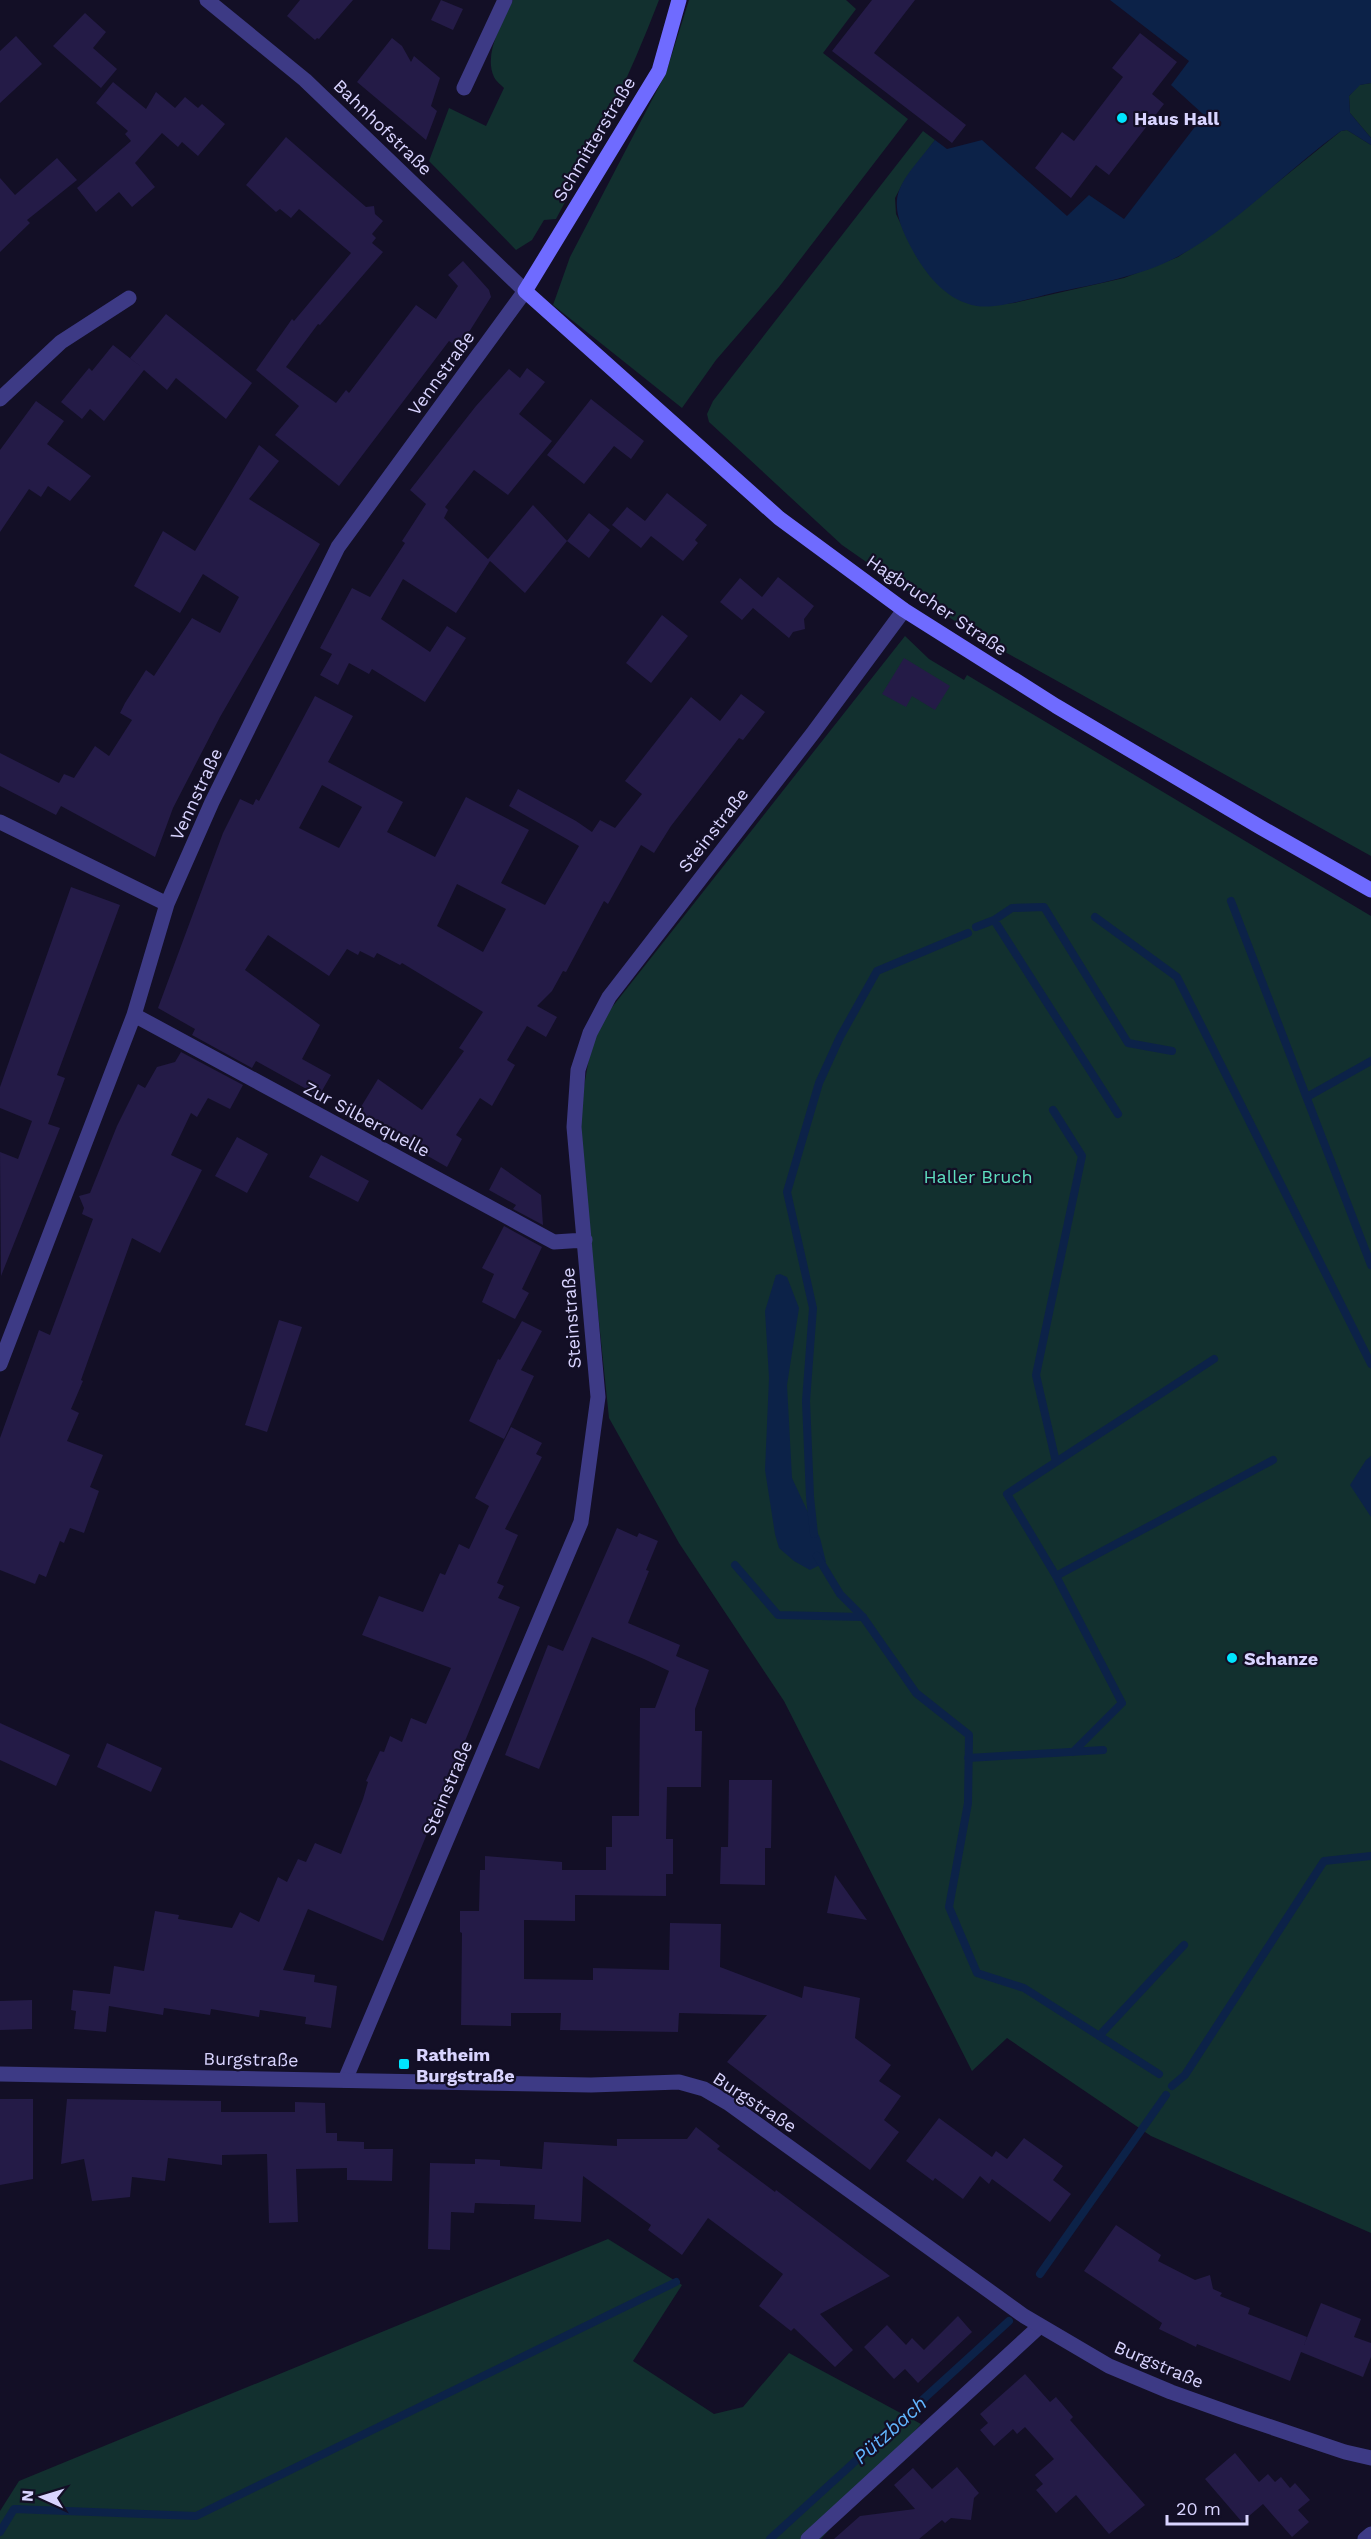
<svg xmlns="http://www.w3.org/2000/svg" width="1371" height="2539" font-family="'Work Sans',sans-serif">
	<rect width="100%" height="100%" fill="#130f26"/>
	<path fill="#12302f" d="M513 0H659C630 76 595 147 556 219L544 220 532 240 516 250 429 161 449 108 486 126 504 88C501 85 496 81 494 77 483 53 503 22 513 0Z
		M689 0H846L856 9 823 53 908 119 779 287 716 360 682 408 553 305 570 257 666 73Z
		M1371 83V138L1350 113 1349 96 1359 85Z
		M1347 130 1371 145V856L989 643 905 589 842 545 709 422 707 414 713 401 923 131 935 140 904 181 895 198 896 214 918 259 977 306 1014 303 1124 278 1178 257 1206 238 1262 195 1341 131Z
		M905 636 929 659 964 680 967 675 1371 916V2233L1151 2136 1007 2038 972 2071 784 1701 679 1543 609 1418 578 1120 594 1030Z
		M608 2239 682 2285 633 2361 714 2414 743 2407 789 2353 921 2424 821 2539H0V2511L19 2481Z"/>
	<path fill="#0c2248" d="M1110 0H1371V83L1360 85 1349 96 1350 113 1371 138V145L1347 130 1341 131C1286 171 1238 223 1179 256 1140 277 1095 284 1053 293 1032 298 997 309 977 306 947 301 927 276 913 251 882 194 899 186 935 140L947 149 982 140 1067 216 1089 195 1124 219 1204 115 1171 85 1189 61Z
		M780 1274 787 1277 799 1308 787 1385 792 1478 820 1538 826 1562 810 1570 794 1561 779 1548 775 1534 765 1470 769 1378 765 1311 776 1275Z
		M1371 1456V1517L1350 1485 1366 1460Z"/>
	<g fill="none" stroke-linecap="round" stroke-linejoin="round">
		<path stroke="#0c2248" stroke-width="8" d="M1231 901 1371 1265
			M1095 917 1177 977 1371 1364
			M994 920 1012 908 1044 907 1128 1043 1172 1051
			M976 927 994 920 1118 1114
			M1307 1097 1371 1061
			M1053 1110 1082 1156 1036 1375 1056 1462
			M814 1534 810 1497 806 1401 813 1308 787 1192 819 1083 840 1037 877 971 968 933
			M817 1556 840 1594 863 1617 916 1693 969 1735 968 1803 949 1907 977 1973 1024 1988 1159 2074
			M735 1565 778 1615 863 1617
			M1056 1576 1007 1494 1214 1359
			M1073 1752 1122 1703 1056 1576 1273 1460
			M968 1758 1103 1750
			M1099 2036 1184 1945
			M1172 2086 1185 2075 1324 1861 1371 1856
			M1040 2274 1166 2095
			M0 2532 14 2509 196 2516 676 2282
			M770 2539 1009 2321"/>
	</g>
	<path fill="#241b47" fill-rule="evenodd" d="M300 0H353L319 39 317 38 315 40 287 16Z
		M441 0 463 9 453 30 431 20Z
		M872 0H915L874 53 966 125 952 143 832 51Z
		M85 13 106 32 93 48 117 69 101 88 53 46Z
		M1140 33 1177 62 1152 94 1164 104 1109 175 1096 165 1071 198 1035 168 1062 132 1074 141 1123 77 1112 68Z
		M16 36 42 64 0 103V51Z
		M392 38 402 46 411 62 414 56 440 78 431 106 437 111 426 140 357 82Z
		M113 82 146 109 156 92 175 108 185 97 198 108 202 104 225 124 198 156 182 142 178 147 162 133 135 163 155 187 132 207 119 192 96 212 77 188 131 141 125 134 128 131 96 103Z
		M286 137 366 207 374 206 375 214 383 221 372 234 376 238 372 243 383 252 320 325 318 324 286 367 336 403 346 390 349 393 416 305 436 319 458 286 448 275 463 261 489 290 491 297 459 348 449 341 339 486 275 435 299 406 256 370 292 319 294 321 351 253 299 209 291 218 280 209 276 212 246 185Z
		M57 158 77 180 27 220 30 223 0 252V178L15 195Z
		M166 314 252 383 226 419 176 378 167 390 144 370 104 421 90 409 82 419 61 402 89 368 92 371 113 345 140 366 130 358Z
		M527 368 545 382 519 414 552 441 508 495 474 470 445 507 448 510 444 518 488 559 533 505 567 541 525 593 490 561 456 613 403 579 381 619 430 652 447 626 466 638 425 702 372 669 369 674 349 663 338 685 320 675 332 654 320 648 352 588 370 597 405 543 402 541 426 504 410 490 476 406 509 369 520 378Z
		M591 399 644 441 631 459 614 446 584 484 547 455Z
		M36 401 64 421 47 444 91 476 70 501 48 486 41 497 29 489 0 532V450Z
		M259 445 279 461 249 499 320 544 220 717 173 808 155 857 61 806 56 815 0 786V753L59 783 64 774 74 778 95 746 109 756 132 720 120 713 125 703 146 670 154 676 192 618 220 633 239 597 203 574 180 613 134 586 163 531 195 551Z
		M667 493 707 525 695 540 698 543 683 561 651 536 641 548 612 525 627 507 645 521Z
		M589 513 610 530 589 558 567 541Z
		M778 577 814 606 804 619 805 629 793 632 789 638 753 608 742 620 720 602 740 578 762 597Z
		M662 615 688 636 651 683 626 663Z
		M904 658 950 686 935 710 912 696 906 707 882 694Z
		M741 694 765 712 743 740 739 738 671 826 654 853 641 845 608 904 604 901 566 972 563 971 552 991 537 1006 557 1017 546 1037 527 1026 507 1060 515 1065 492 1106 480 1098 456 1135 462 1139 447 1167 356 1115 378 1079 422 1110 464 1051 459 1048 483 1012 402 963 400 965 377 953 374 958 360 951 358 955 347 949 329 976 268 935 245 970 320 1025 302 1059 331 1075 319 1096 256 1061 252 1068 192 1035 195 1029 158 1008 223 833 240 799 253 805 256 799 259 801 315 696 353 716 328 762 403 802 387 832 435 857 466 797 529 830 501 883 545 905 579 846 509 806 518 789 576 821 592 832 600 820 615 828 642 794 625 781 691 697 720 721ZM322 785 362 807 339 848 299 828ZM457 884 506 909 483 952 437 926Z
		M71 887 120 905 57 1075 65 1078 48 1124 60 1128 1 1276 0 1152 18 1159 32 1121 0 1108V1087Z
		M181 1052 243 1085 230 1109 208 1098 197 1117 191 1113 171 1155 202 1170 160 1253 132 1238 81 1380 83 1381 71 1409 79 1413 67 1441 103 1455 90 1487 99 1491 84 1533 70 1528 64 1543 60 1541 46 1577 39 1574 35 1584 0 1570V1438L39 1330 50 1335 93 1219 82 1214 84 1208 79 1196 90 1193 117 1126 138 1084 145 1088 157 1067 175 1062Z
		M237 1137 268 1154 247 1193 215 1176Z
		M321 1155 369 1181 358 1202 309 1177Z
		M501 1167 541 1195 543 1225 513 1209 516 1205 489 1190Z
		M504 1226 542 1247 522 1289 529 1293 515 1319 482 1302 494 1274 482 1268Z
		M279 1320 302 1327 267 1432 245 1425Z
		M522 1321 542 1331 521 1370 534 1376 504 1439 469 1421 498 1359 500 1360Z
		M511 1427 542 1443 536 1454 542 1457 505 1529 518 1535 497 1583 504 1586 498 1598 520 1607 383 1941 308 1909 283 1970 315 1975 314 1982 337 1986 331 2028 305 2024 306 2017 260 2010 259 2017 211 2009 210 2015 164 2008 163 2015 109 2006 106 2032 74 2029 76 2011 71 2010 73 1990 110 1994 114 1966 144 1971 155 1911 179 1915 178 1919 232 1928 240 1912 259 1922 278 1877 287 1882 298 1859 306 1862 315 1843 341 1854 363 1799 368 1782 366 1781 380 1751 384 1752 390 1736 402 1742 411 1718 426 1724 451 1668 362 1635 379 1596 423 1612 440 1573 445 1575 459 1544 469 1549 489 1506 475 1498Z
		M617 1528 637 1537 639 1533 658 1541 646 1570 649 1571 628 1623 680 1645 676 1656 709 1670 695 1709V1731H702L701 1787H667L666 1839H673V1874H666V1896L575 1895V1921L524 1920V1979L593 1980V1968L669 1970 670 1923 721 1924 720 1967 802 1998 804 1986 860 1998 855 2038 891 2065 879 2081 901 2096 884 2120 899 2132 870 2170 727 2062 767 2015 679 2013 678 2032 560 2030 561 2013H511V2026L461 2025 462 1933 460 1932V1911H479L480 1870H485V1856L562 1862V1870H606V1847H612V1816H639L640 1708H655L669 1671 644 1659 592 1637 539 1769 505 1755 548 1645 563 1651Z
		M0 1723 70 1755 56 1786 0 1760Z
		M107 1743 162 1768 151 1792 97 1767Z
		M729 1780H772L771 1848H765V1885L720 1884 721 1847H728Z
		M835 1875 867 1920 827 1913Z
		M32 2000V2029L0 2030V2001Z
		M0 2099H33V2179L0 2185Z
		M67 2099 221 2101V2112H295V2102L325 2103 326 2133H337V2141L364 2142V2149H393L392 2181 347 2180V2168L296 2169 298 2222 269 2223 267 2154 222 2155V2165L168 2158 165 2181 132 2177 130 2197 92 2201 84 2159 61 2164Z
		M939 2118 992 2157 996 2151 1007 2159 1024 2138 1063 2166 1053 2180 1071 2194 1050 2222 992 2179 989 2184 980 2176 963 2199 935 2178 933 2181 906 2161Z
		M696 2127 720 2146 717 2149 775 2192 776 2190 890 2276 820 2314 853 2350 835 2367 794 2328 791 2331 759 2306 783 2274 708 2218 682 2255 648 2230 651 2225 583 2176 581 2222 534 2219 535 2205 475 2203 474 2213 451 2212 450 2250 428 2249 430 2163 475 2164V2159L500 2160V2166L542 2169 544 2142 617 2146V2139H687Z
		M1116 2225 1161 2255 1158 2261 1195 2280 1210 2275 1213 2289 1222 2293 1220 2296 1250 2308 1248 2314 1307 2337 1304 2345 1321 2303 1361 2319 1354 2337 1371 2343V2357L1363 2377 1301 2352 1290 2381 1197 2344 1196 2347 1159 2329 1162 2323 1084 2271Z
		M958 2316 972 2332 918 2383 905 2369 894 2379 864 2347 887 2325 906 2345 912 2338 924 2350Z
		M1025 2374 1050 2402 1056 2397 1073 2417 1070 2420 1145 2505 1109 2534 1076 2495 1056 2513 1036 2490 1043 2484 1035 2475 1054 2459 1025 2427 1017 2434 1013 2429 994 2446 980 2430 988 2423 980 2414Z
		M1235 2453 1259 2482 1268 2474 1275 2482 1281 2477 1290 2488 1295 2483 1310 2500 1298 2510 1309 2522 1292 2537 1263 2504 1242 2522 1205 2479Z
		M957 2467 979 2493 974 2498 971 2520 951 2518 945 2523 942 2520 919 2539H834L860 2516 915 2509 894 2485 913 2468 932 2489Z"/>
	<g fill="none" stroke-linecap="round" stroke-linejoin="round">
		<path stroke="#3d3a85" stroke-width="15" d="M464 88 505 0
			M0 399 61 342 129 298
			M0 822 167 904
			M134 1015 554 1242 585 1240
			M0 1364 134 1015 167 904 212 802 338 547 525 291 305 80 207 0
			M345 2080 581 1522 598 1397 574 1127 578 1070 590 1033 609 997 813 733 904 610
			M808 2539 1040 2326
			M1365 2539 1371 2534"/>
		<path stroke="#3d3a85" stroke-width="15" d="M0 2074 591 2085 679 2082 704 2089 728 2103 1024 2316 1109 2366 1171 2392 1241 2417 1345 2452 1371 2458"/>
		<path stroke="#6f6bff" stroke-width="15" d="M679 0 659 71 525 291 779 518 904 610 1056 706 1260 827 1371 890"/>
	</g>
	<g fill="#00e5ff" stroke="#130f26" stroke-width="2">
		<circle cx="1122" cy="118" r="6"/>
		<circle cx="1232" cy="1658" r="6"/>
		<rect x="398" y="2058" width="12" height="12" rx="3"/>
	</g>
	<g text-anchor="middle" dominant-baseline="central" stroke-width="4.5" stroke-linejoin="round" paint-order="stroke">
		<g font-size="18" font-weight="bold" fill="#d9d4ff" stroke="#130f26" text-anchor="start">
			<text x="1134" y="118">Haus Hall</text>
			<text x="1244" y="1658">Schanze</text>
			<text x="416" y="2054">Ratheim<tspan x="416" dy="21">Burgstraße</tspan></text>
		</g>
		<g font-size="18" fill="#d9d4ff" stroke="#130f26">
			<text transform="translate(383 127) rotate(44)">Bahnhofstraße</text>
			<text transform="translate(594 139) rotate(-59)">Schmitterstraße</text>
			<text transform="translate(441 373) rotate(-54)">Vennstraße</text>
			<text transform="translate(937 605) rotate(34)">Hagbrucher Straße</text>
			<text transform="translate(196 794) rotate(-65)">Vennstraße</text>
			<text transform="translate(713 830) rotate(-52)">Steinstraße</text>
			<text transform="translate(367 1119) rotate(28)">Zur Silberquelle</text>
			<text transform="translate(571 1318) rotate(-94)">Steinstraße</text>
			<text transform="translate(447 1788) rotate(-67)">Steinstraße</text>
			<text transform="translate(251 2059) rotate(1)">Burgstraße</text>
			<text transform="translate(755 2102) rotate(33)">Burgstraße</text>
			<text transform="translate(1159 2364) rotate(23)">Burgstraße</text>
		</g>
		<g font-size="18" fill="#5fe0c0" stroke="#130f26">
			<text x="978" y="1176">Haller Bruch</text>
		</g>
		<g font-size="20" font-style="italic" fill="#62b6ff" stroke="#130f26">
			<text transform="translate(890 2430) rotate(-42)">Pützbach</text>
		</g>
	</g>
	<g transform="translate(42 2497) rotate(274)" stroke="#130f26" stroke-width="4.5" paint-order="stroke">
	<path d="M0-4.5L10 22L0 15L-10 22Z" fill="#d9d4ff"/>
	<text y="-9" font-size="16" font-weight="bold" text-anchor="middle" fill="#d9d4ff">N</text>
	</g>
	<path d="M1167 2515v9h80v-9" fill="none" stroke="#d9d4ff" stroke-width="3"/>
	<text x="1176" y="2515" font-size="18" fill="#d9d4ff" stroke="#130f26" stroke-width="4.5" paint-order="stroke">20 m</text>
</svg>
